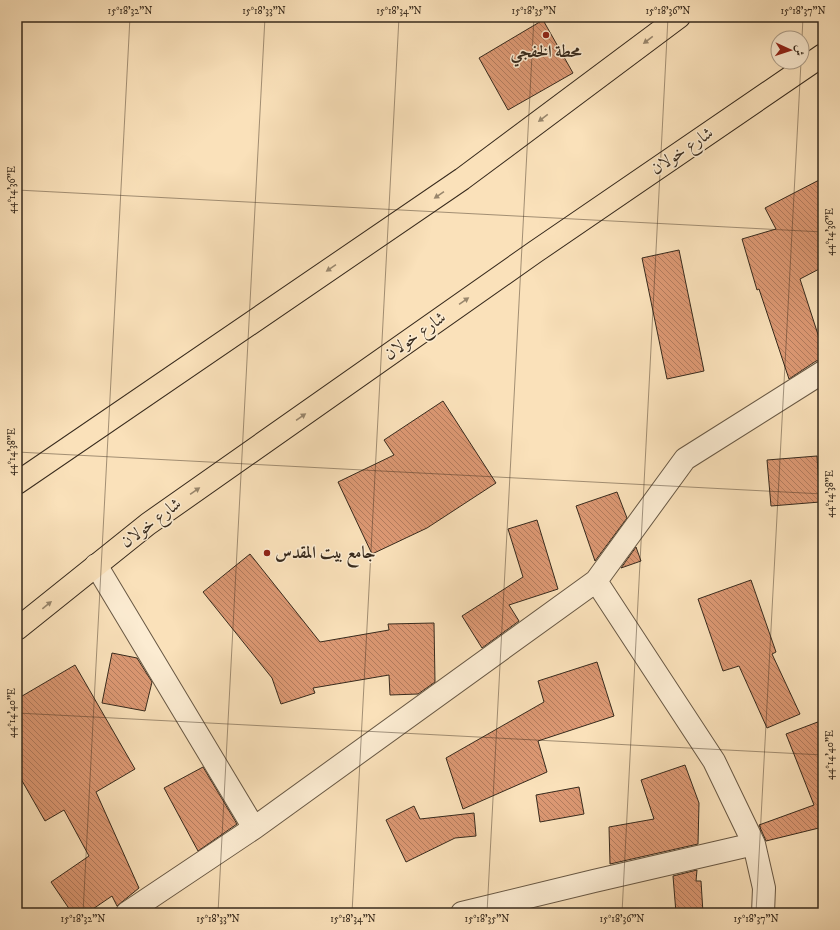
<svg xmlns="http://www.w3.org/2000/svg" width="840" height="930" font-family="'IM FELL DW Pica',Amiri,serif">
	<defs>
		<pattern id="building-back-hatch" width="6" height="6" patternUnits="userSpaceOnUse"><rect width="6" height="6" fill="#dc9873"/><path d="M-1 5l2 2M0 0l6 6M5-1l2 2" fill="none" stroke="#b37c5e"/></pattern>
	</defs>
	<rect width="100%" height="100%" fill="#fae1ba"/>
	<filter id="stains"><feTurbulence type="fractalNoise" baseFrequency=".005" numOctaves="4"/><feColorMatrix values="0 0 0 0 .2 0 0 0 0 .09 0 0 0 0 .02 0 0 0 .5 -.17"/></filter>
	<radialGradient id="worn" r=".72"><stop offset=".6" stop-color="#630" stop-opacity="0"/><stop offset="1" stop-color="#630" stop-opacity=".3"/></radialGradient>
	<path fill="url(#building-back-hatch)" stroke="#372a1d" d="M543 20 573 73 508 110 479 58Z
		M823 178V267L800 279 823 350V360L816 361 789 379 759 289 757 290 742 239 776 229 765 208Z
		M679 250 704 371 667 379 642 258Z
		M443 401 496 483 427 528 372 554 338 482 394 455 384 440Z
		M817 456 820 502 771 506 767 460Z
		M617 492 627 518 595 561 576 506Z
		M537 520 558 589 509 605 519 621 482 648 462 616 523 577 508 529Z
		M636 547 641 561 621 568Z
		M250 554 320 642 389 630 388 624 434 623 435 682 418 694 390 695 389 675 313 688 315 693 281 704 272 678 203 592Z
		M751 580 776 652 772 654 800 714 767 728 739 666 723 671 698 599Z
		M112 653 137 658 152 682 145 711 102 703Z
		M597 662 614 716 538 741 547 772 463 809 446 758 544 702 538 681Z
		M75 665 135 769 96 792 139 888 117 906 112 896 87 913H72L51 882 89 856 64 810 45 821 17 772V699Z
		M823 720V827L766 841 759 825 814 805 786 734Z
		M685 765 699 803 698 844 610 864 609 827 654 819 641 780Z
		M203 767 237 824 198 851 164 788Z
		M579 787 584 814 540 822 536 795Z
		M414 806 420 819 474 813 476 836 455 838 406 862 386 820Z
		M697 870 696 881H701L703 913H676L673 876Z"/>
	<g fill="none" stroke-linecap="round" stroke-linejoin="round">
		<g stroke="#685844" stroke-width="24">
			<path id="street" d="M96 565 254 828 127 913
				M596 581 714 761 754 844 764 888 763 913
				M254 828 596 581 685 459 823 372
				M462 913 594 881 754 844"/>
		</g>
		<g stroke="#372a1d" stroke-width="24">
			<path id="primary" d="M17 483 462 179 679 17
				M17 629 148 524 535 252 823 55"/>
		</g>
		<use href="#street" stroke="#fcecd2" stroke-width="22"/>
		<use href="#primary" stroke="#fae1ba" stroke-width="22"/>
	</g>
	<defs><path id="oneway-solid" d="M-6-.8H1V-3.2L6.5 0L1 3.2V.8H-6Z"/></defs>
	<g fill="#98866c">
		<use href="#oneway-solid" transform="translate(648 40) rotate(143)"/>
		<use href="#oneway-solid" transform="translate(543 118) rotate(143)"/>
		<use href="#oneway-solid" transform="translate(439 195) rotate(146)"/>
		<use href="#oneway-solid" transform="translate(331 268) rotate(146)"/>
		<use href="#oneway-solid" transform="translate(464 301) rotate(-35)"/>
		<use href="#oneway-solid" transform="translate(301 417) rotate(-35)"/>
		<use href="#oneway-solid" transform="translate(195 491) rotate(-35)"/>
		<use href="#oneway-solid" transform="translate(47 605) rotate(-39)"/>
	</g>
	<path fill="none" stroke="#372a1d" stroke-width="1" stroke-opacity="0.45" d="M802 38 803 17M17 190 823 232M17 452 823 494M17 713 823 755M83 913 130 17M218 913 265 17M352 913 399 17M487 913 534 17M622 913 668 17M756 913 801 62"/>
	<g fill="#8f2418" stroke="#fcecd2" stroke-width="1.5">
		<circle cx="546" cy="35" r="4"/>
		<circle cx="267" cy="553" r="4"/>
	</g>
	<g text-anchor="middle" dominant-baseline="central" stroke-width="3" stroke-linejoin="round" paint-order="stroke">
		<g font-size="17" font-weight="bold" fill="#372a1d" stroke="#fcecd2">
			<text x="546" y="52">محطة الخفجي</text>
			<text x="275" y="553" text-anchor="start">جامع بيت المقدس</text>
		</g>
		<g font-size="17" fill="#372a1d" stroke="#fcecd2">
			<text transform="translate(682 151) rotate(-34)">شارع خولان</text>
			<text transform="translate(415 336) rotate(-35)">شارع خولان</text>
			<text transform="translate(151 523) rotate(-37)">شارع خولان</text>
		</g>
	</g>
	<rect width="840" height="930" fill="none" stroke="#fae1ba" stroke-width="44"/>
	<g transform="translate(790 50) rotate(93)"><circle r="19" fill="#fcecd2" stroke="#ad9e8a"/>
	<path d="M0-3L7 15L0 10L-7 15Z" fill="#8f2418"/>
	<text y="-6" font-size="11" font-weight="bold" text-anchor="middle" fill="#372a1d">ش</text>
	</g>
	<rect x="22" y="22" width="796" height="886" fill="none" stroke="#372a1d" stroke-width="1.5"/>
	<g font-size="10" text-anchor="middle" fill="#372a1d">
		<text x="130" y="14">15°18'32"N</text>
		<text x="264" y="14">15°18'33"N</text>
		<text x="399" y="14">15°18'34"N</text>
		<text x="534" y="14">15°18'35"N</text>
		<text x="668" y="14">15°18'36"N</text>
		<text x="803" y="14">15°18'37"N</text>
		<text transform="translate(11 190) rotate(-90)" y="4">44°14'36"E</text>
		<text transform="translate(829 232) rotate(-90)" y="4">44°14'36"E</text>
		<text transform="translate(11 452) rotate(-90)" y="4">44°14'38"E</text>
		<text transform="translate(829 494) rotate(-90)" y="4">44°14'38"E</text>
		<text transform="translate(11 713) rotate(-90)" y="4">44°14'40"E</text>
		<text transform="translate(829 755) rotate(-90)" y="4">44°14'40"E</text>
		<text x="83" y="922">15°18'32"N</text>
		<text x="218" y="922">15°18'33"N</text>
		<text x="353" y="922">15°18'34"N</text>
		<text x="487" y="922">15°18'35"N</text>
		<text x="622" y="922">15°18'36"N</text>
		<text x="756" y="922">15°18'37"N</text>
	</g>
	<rect width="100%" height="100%" filter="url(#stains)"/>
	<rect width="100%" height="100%" fill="url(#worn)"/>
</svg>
